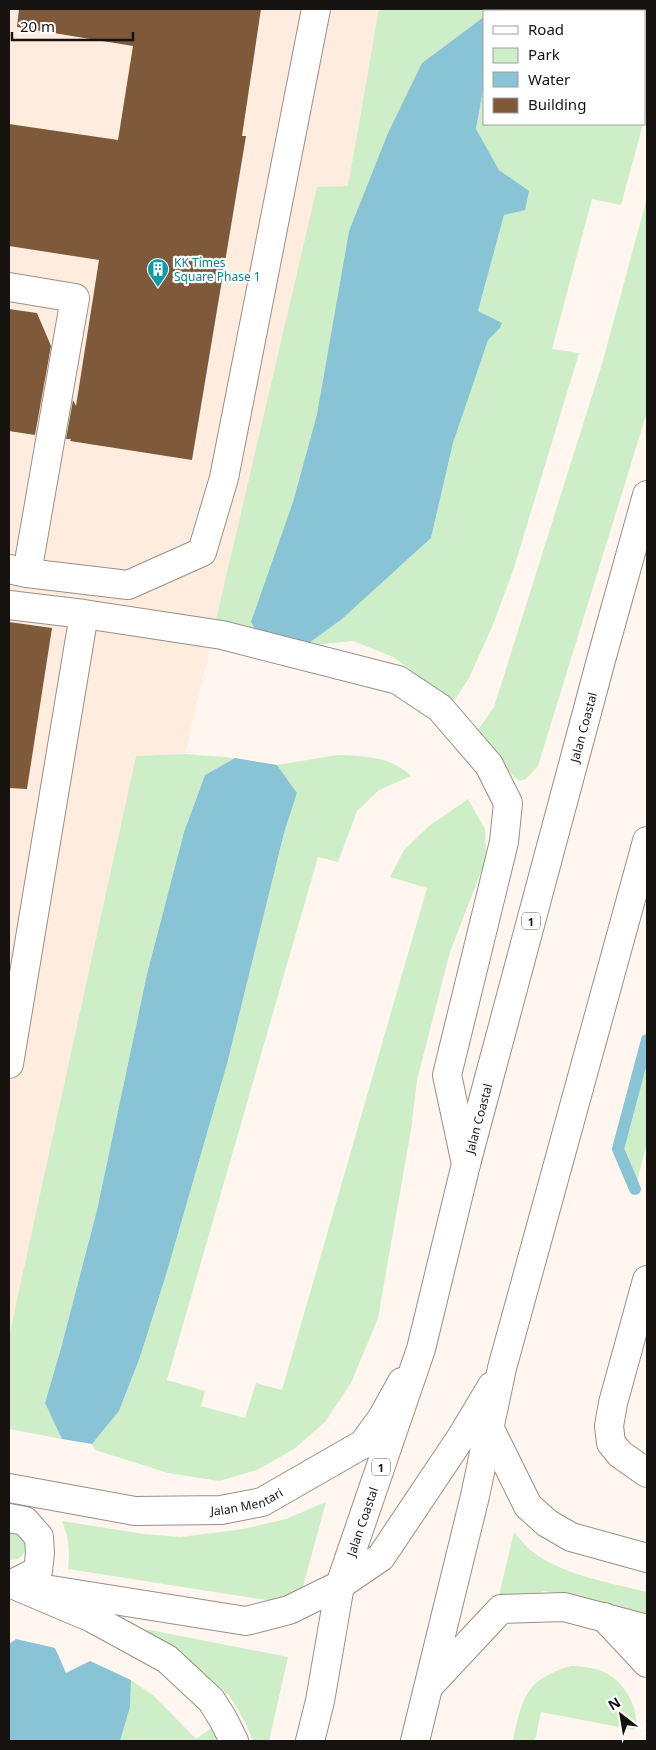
<svg xmlns="http://www.w3.org/2000/svg" width="656" height="1750" font-family="'Noto Sans',sans-serif">
	<rect width="100%" height="100%" fill="#fef6ef"/>
	<path fill="#feeddf" d="M9 9H379L348 186 317 187 185 754 136 756 9 1336Z"/>
	<path fill="#ceeec7" d="M379 9H490L488 11H485V16L422 63 349 231 317 414 293 502 263 642 211 641 317 187 348 186Z
		M517 9H647V109L645 118V11H515Z
		M485 79V124H643L621 205 592 199 552 349 579 353 513 571 492 627 469 678 451 706 424 680 393 657 353 641 305 646 342 619 431 538 453 443 488 339 500 328 502 324 478 311 504 215 529 192 499 170 476 129Z
		M647 198V412L538 766 526 779 519 781 504 767 476 733 494 707 602 364Z
		M185 754 235 758 205 775 184 832 147 974 97 1210 61 1348 45 1403 62 1439 9 1429V1336L136 756Z
		M337 755C363 756 391 756 411 776L379 790 357 811 338 862 318 857 167 1380 205 1391 201 1406 245 1418 256 1383 282 1390 427 888 390 877 404 850 429 826 468 799 485 829 486 859 450 952 417 1080 411 1130 378 1318 351 1383 325 1422 294 1449 257 1470 219 1481 168 1473 95 1450 92 1444 119 1411 140 1357 166 1275 227 1064 284 833 297 793 277 765Z
		M647 1040V1143L635 1189 618 1149Z
		M326 1502 298 1605 68 1569C70 1551 69 1538 62 1521L144 1534 181 1537 243 1529 286 1519Z
		M9 1525 19 1527 28 1544C25 1554 20 1561 9 1560Z
		M514 1532C520 1539 526 1547 533 1552 563 1575 611 1583 647 1592V1618L570 1596 544 1591 514 1601 495 1612Z
		M145 1629 288 1657 269 1741H253L246 1724 229 1695 183 1657 164 1645Z
		M571 1666C583 1667 595 1667 606 1673 621 1680 635 1701 636 1718 637 1721 635 1726 634 1730L541 1712 535 1741H513C522 1699 525 1679 571 1666Z
		M131 1680 154 1696 196 1739 214 1726 219 1741H120L130 1707Z"/>
	<path fill="#89c3d6" d="M485 16V79L476 129 499 170 529 191 525 210 504 215 478 311 502 323 500 328 488 340 453 443 431 538 342 619 305 646 263 642 251 622 293 502 317 414 349 231 388 133 422 63Z
		M235 758 277 765 297 793 284 833 227 1064 166 1275 140 1357 119 1411 92 1444 62 1439 45 1403 61 1348 97 1210 147 974 184 832 205 775Z
		M16 1639 55 1648 66 1673 90 1661 131 1680 130 1707 120 1741H9V1644Z"/>
	<g fill="none" stroke-linecap="round" stroke-linejoin="round">
		<path stroke="#89c3d6" stroke-width="12" d="M635 1189 618 1149 647 1040"/>
	</g>
	<path fill="#7e5a3a" d="M19 9H261L242 136H246L192 460 70 441 71 439H66L73 400 76 406 99 260 9 246V124L118 140 133 46 17 27Z
		M9 309 37 313 51 346 35 435 9 431Z
		M9 622 52 628 27 789 9 788Z"/>
	<g fill="none" stroke-linecap="round" stroke-linejoin="round">
		<g stroke="#998f87" stroke-width="30">
			<path id="minor" d="M9 287 75 298 27 573
				M9 569 27 573 128 585 202 552 224 478 316 9
				M9 605 84 614 222 635 398 680 440 708 489 765 508 803 504 842 447 1075 466 1164
				M9 1064 84 614
				M647 1280 613 1403 609 1426 611 1443 620 1454 647 1473
				M490 1429 528 1506 547 1523 571 1537 647 1558
				M604 1617 647 1663
				M429 1686 501 1609 564 1607 647 1629"/>
		</g>
		<g stroke="#998f87" stroke-width="30">
			<g id="major">
				<path id="s1" d="M9 1488 135 1511 221 1510 262 1502 363 1444 382 1418 402 1382"/>
				<path d="M9 1518 25 1521 39 1537 40 1553 38 1571 12 1584"/>
				<path d="M32 1587 246 1621 289 1610 340 1585"/>
			</g>
		</g>
		<g stroke="#998f87" stroke-width="30">
			<g id="highway">
				<path d="M12 1584 92 1618 167 1659 211 1700 223 1719 234 1741"/>
				<path d="M340 1585 381 1557 462 1436 492 1386"/>
				<path id="s2" d="M310 1741 320 1701 340 1585 421 1349 466 1164 601 660 647 495"/>
				<path d="M415 1741 475 1496 502 1368 647 841"/>
			</g>
		</g>
		<use href="#minor" stroke="#fff" stroke-width="28"/>
		<use href="#major" stroke="#fff" stroke-width="28"/>
		<use href="#highway" stroke="#fff" stroke-width="28"/>
	</g>
	<defs>
		<g id="building-pin" transform="scale(1.125)"><path d="M0 17L-7.5 6A9.5 9.5 0 1 1 7.5 6Z" fill="#0f9aa8" stroke="#fff"/><path d="M-4-6H4V6H1V3H-1V6H-4ZM-2.5-4.3h1.7v1.8h-1.7ZM.8-4.3h1.7v1.8H.8ZM-2.5-1h1.7V.8h-1.7ZM.8-1h1.7V.8H.8Z" fill="#fff"/></g>
	</defs>
	<g fill-rule="evenodd">
		<use href="#building-pin" x="158" y="269"/>
	</g>
	<g text-anchor="middle" dominant-baseline="central" stroke-width="4.5" stroke-linejoin="round" paint-order="stroke">
		<g fill="#fff" stroke="#5c5957" stroke-width="1">
			<rect x="522" y="912.5" width="18" height="17" rx="4"/>
			<rect x="372" y="1458.5" width="18" height="17" rx="4"/>
		</g>
		<g font-size="11" font-weight="bold" fill="#16120f">
			<text x="531" y="921">1</text>
			<text x="381" y="1467">1</text>
		</g>
		<g font-size="12" fill="#0d838f" stroke="#fff" text-anchor="start">
			<text x="174" y="262">KK Times<tspan x="174" dy="14">Square Phase 1</tspan></text>
		</g>
		<g font-size="12" fill="#16120f" stroke="#fff">
			<text stroke="none"><textPath href="#s2" startOffset="1051">Jalan Coastal</textPath></text>
			<text stroke="none"><textPath href="#s2" startOffset="646">Jalan Coastal</textPath></text>
			<text stroke="none"><textPath href="#s1" startOffset="241">Jalan Mentari</textPath></text>
			<text stroke="none"><textPath href="#s2" startOffset="226">Jalan Coastal</textPath></text>
		</g>
	</g>
	<rect width="656" height="1750" fill="none" stroke="#16120f" stroke-width="20"/>
	<rect x="483" y="10" width="162" height="115" fill="#ffffff" stroke="#a2a09f"/>
	<rect x="493" y="26" width="25" height="8" fill="#ffffff" stroke="#a2a09f"/>
	<text x="528" y="35" font-size="15" fill="#16120f">Road</text>
	<rect x="493" y="48" width="25" height="15" fill="#ceeec7" stroke="#a2a09f"/>
	<text x="528" y="60" font-size="15" fill="#16120f">Park</text>
	<rect x="493" y="72" width="25" height="15" fill="#89c3d6" stroke="#a2a09f"/>
	<text x="528" y="85" font-size="15" fill="#16120f">Water</text>
	<rect x="493" y="98" width="25" height="15" fill="#7e5a3a" stroke="#a2a09f"/>
	<text x="528" y="110" font-size="15" fill="#16120f">Building</text>
	<g transform="translate(621 1715) rotate(329)" stroke="#ffffff" stroke-width="4" paint-order="stroke">
	<path d="M0-4L9 19L0 12L-9 19Z" fill="#16120f"/>
	<text y="-8" font-size="14" font-weight="bold" text-anchor="middle" fill="#16120f">N</text>
	</g>
	<path d="M12 32v8h121v-8" fill="none" stroke="#16120f" stroke-width="2.5"/>
	<text x="20" y="32" font-size="15" fill="#16120f" stroke="#ffffff" stroke-width="4" paint-order="stroke">20 m</text>
</svg>
